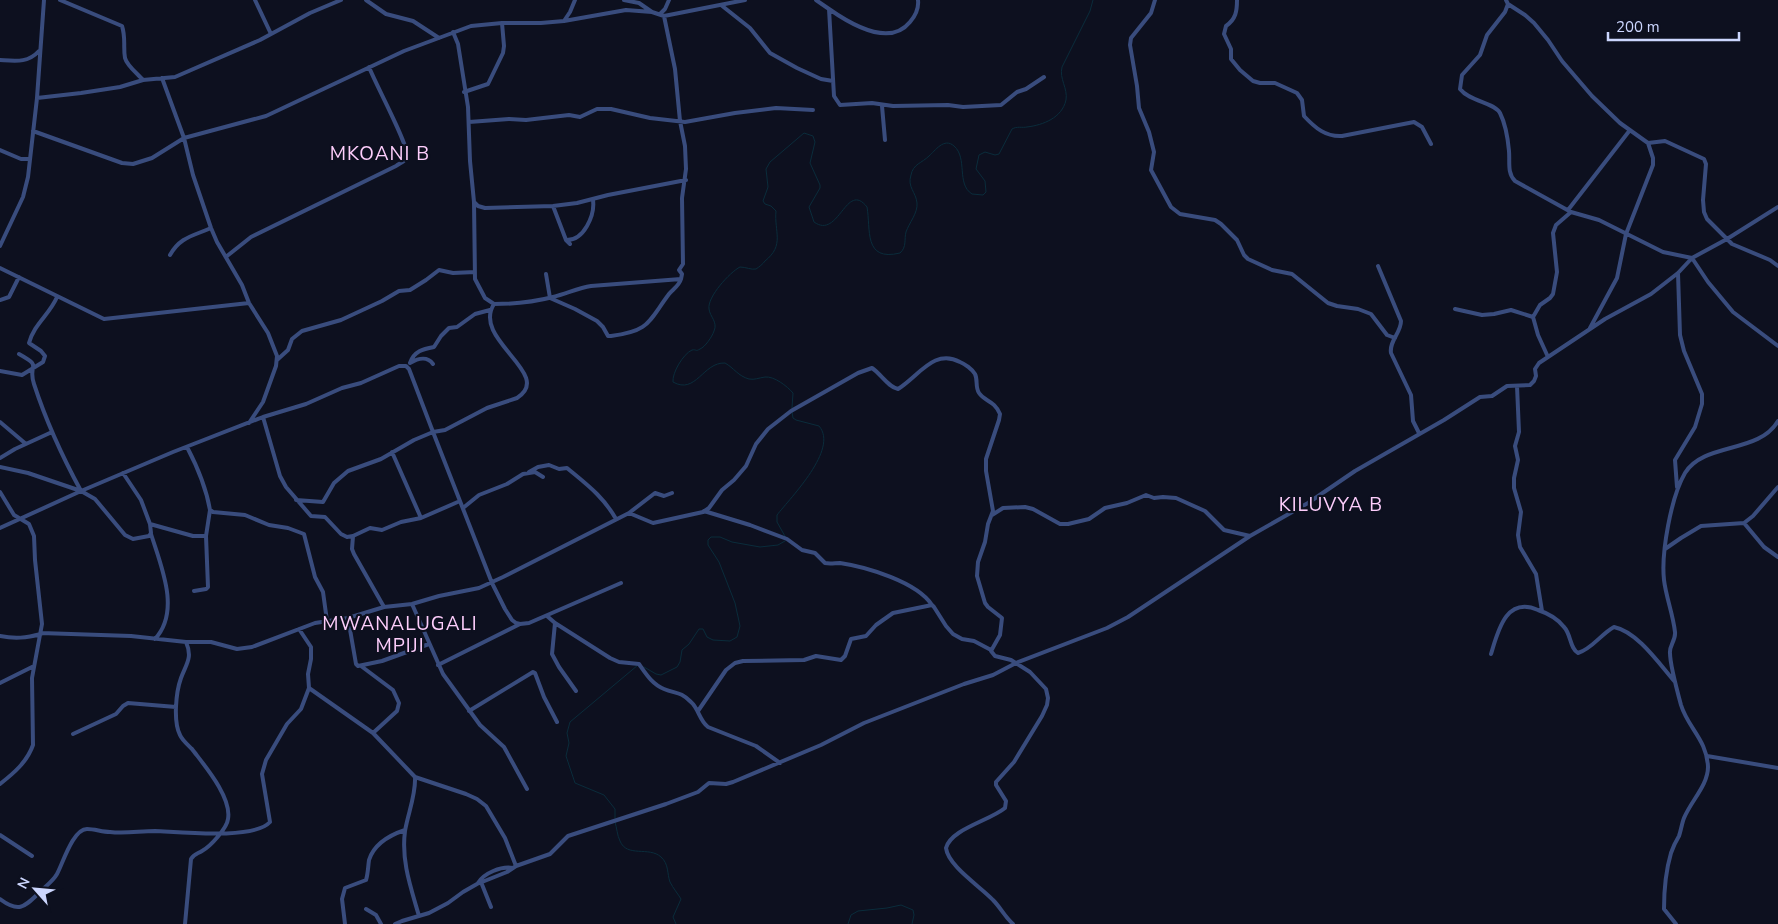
<svg xmlns="http://www.w3.org/2000/svg" width="1778" height="924" font-family="'Nunito Sans',sans-serif">
	<rect width="100%" height="100%" fill="#0d101f"/>
	<g fill="none" stroke-linecap="round" stroke-linejoin="round">
		<path stroke="#0a2c3b" stroke-width="1" d="M792 408 793 393C787 386 774 376 765 377 758 378 755 380 749 379 738 376 734 368 725 363 703 362 696 395 673 382 672 373 683 354 692 350 697 349 695 352 700 349 705 347 712 337 714 331 718 322 710 317 709 309 707 297 730 272 740 267 746 267 751 270 756 269 759 267 763 264 765 261 785 245 774 232 776 211L771 206 765 204 763 201 768 187 766 169 770 162 804 133 813 136 815 142 810 163 820 185V188L809 207 814 222C839 240 846 180 867 207 871 229 863 262 900 253 907 247 904 239 906 232 909 223 918 213 917 203 916 192 907 187 911 175 913 164 922 163 929 156 935 151 944 137 954 146 968 158 956 184 972 194L983 195 986 192 985 181 976 169 979 155 985 152 995 155 999 154 1012 129C1017 126 1022 128 1027 127 1043 125 1062 118 1066 100 1068 88 1059 79 1062 67L1090 11 1093 0
			M786 538 777 522V515C791 497 839 449 819 426L796 420 793 418 792 412
			M644 667 656 674 661 675 677 667 680 662 682 650 689 644 699 629H703L707 637 713 640 730 641 737 637 740 626 735 603 719 562 708 545V540L711 537H720L732 542 760 547 778 545 785 541
			M615 818V809L604 795 575 783 566 756 569 743 567 733 570 722 638 665
			M615 822C617 828 617 835 620 841 627 858 649 846 661 857 669 864 667 874 670 882 673 888 678 894 681 899L673 917 676 924
			M848 924 851 915 858 911 887 908 901 905 913 910 914 915 912 924"/>
		<path stroke="#394c7d" stroke-width="4" d="M60 0 122 26C126 38 123 47 125 58 127 66 138 74 143 80
			M255 0 271 34
			M366 0 386 14 413 21 439 38
			M624 0 639 3 652 12
			M816 0 829 9 834 96 840 105 872 103 893 106 948 105 963 107 1001 105 1017 92 1026 89 1044 77
			M1155 0 1151 13 1131 38 1130 45 1137 86 1139 108 1149 132 1154 152 1151 170 1171 207 1180 214 1215 220 1221 224 1237 240 1244 255 1248 259 1272 270 1292 274 1328 303 1337 306 1358 309 1371 314 1387 335 1395 338
			M1237 0C1237 11 1236 19 1226 26L1224 34 1231 49V59L1240 70 1253 81 1260 83H1275L1297 93 1302 100 1304 116C1315 128 1326 137 1342 136L1414 122 1422 127 1431 144
			M1506 0 1508 4 1505 12 1487 35 1480 55 1462 75 1460 89C1470 102 1494 102 1500 113 1505 123 1508 140 1509 151 1510 162 1507 173 1515 181L1571 212 1599 220 1663 252 1692 258 1708 282 1733 312 1778 346
			M1508 4 1525 15 1534 23 1548 40 1562 61 1592 96 1620 123 1648 143 1665 141 1704 159 1706 164 1703 200 1704 212 1707 219 1732 244 1770 260 1778 266
			M721 5 750 28 770 53 797 68 821 79 833 81
			M829 9C849 23 889 48 910 22 916 15 919 9 918 0
			M660 14 665 9 669 0
			M564 21 570 12 575 0
			M453 32 458 44 468 107 470 161 474 202 475 279 485 298 494 304
			M0 60C16 61 28 63 39 51
			M162 78 184 138 193 175 211 228 217 242 242 285 249 303 268 333 277 356 276 366 263 402 249 423
			M464 92 488 84 503 53 504 46 502 23
			M37 98 81 93 120 87 143 80 175 77 260 40 310 13 341 0
			M882 106 885 140
			M469 122 509 119 526 120 569 115 580 117 597 109H611L650 118 685 122 735 113 776 108 813 110
			M33 131 122 163 133 164 152 158 184 138 266 116 404 51 471 26 502 23H541L564 21 626 10 652 12 664 16 745 0
			M0 150 21 159H30
			M474 202 478 206 485 208 553 206 577 203 608 195 686 180
			M553 206 566 240 570 244
			M1568 210 1630 130
			M566 240C584 241 595 215 593 200
			M0 246 23 197 28 177 37 98 44 0
			M170 255C180 237 193 236 211 228
			M227 256 251 237 396 166C400 163 407 161 407 155 408 144 375 83 369 67
			M1378 266 1401 321C1401 333 1389 341 1391 353L1411 395 1413 421 1419 433
			M0 268 104 319 249 303
			M546 274 550 298 575 309 597 321 603 327 608 336H611C650 331 648 322 669 294 673 289 679 286 681 279
			M0 300 9 297 19 277
			M1455 309 1482 315 1494 314 1511 310 1533 317 1538 335 1548 357
			M1533 317 1540 305 1550 298 1553 294 1557 272 1553 233 1556 225 1571 212
			M1590 328 1617 278 1626 234 1653 165V158L1648 143
			M19 354C44 368 27 363 34 384 46 421 62 456 81 491
			M277 360 288 350 292 339 302 331 341 320 382 301 399 291 410 290 426 280 439 270 453 273 475 272
			M410 363C414 351 423 349 434 347L441 336 449 328 457 327 475 314 490 310
			M410 363C419 358 427 356 433 364
			M0 371 22 375 43 362 45 356 41 351 29 343C34 324 50 314 57 297
			M1517 386 1519 432 1515 446 1518 460 1514 478V488L1521 512 1518 535 1520 547 1536 574 1542 611
			M263 417 280 476 286 487 311 516 325 517 341 534 347 537 353 536 370 528 382 530 401 522 421 518 460 501
			M0 422 26 444
			M187 447C198 468 206 487 210 510L213 512 245 515 269 525 288 528 304 534 315 577 323 592 327 621
			M392 452 421 518
			M0 458 15 449 52 432
			M0 467 28 473 81 491 95 499 125 535 133 539 149 536 151 533 150 524
			M529 472 538 467 549 465 559 469 567 468C586 484 603 496 616 519
			M123 473 141 500 150 524 193 536H206L210 510
			M1677 487 1675 460 1695 427 1702 404V394L1684 351 1680 335 1678 273
			M0 492 14 515 29 524 34 536 35 560 42 624 32 678 33 745C27 762 14 773 0 784
			M296 500 323 502 334 483 348 471 381 459 414 440 433 432 492 583 505 609 512 620 516 623 520 624 529 623 621 583
			M463 508 479 495 507 484 523 474 535 472 543 477
			M704 511 750 525 787 539 802 550 815 553 825 563C830 564 835 563 840 563 867 567 917 582 932 605
			M629 513 655 493 664 496 672 493
			M992 515 1003 508 1025 507 1033 509 1060 524H1068L1089 519 1105 508 1127 503 1146 495 1154 498 1163 497 1176 498 1205 511 1224 530 1250 536
			M1744 523 1764 547 1778 557
			M0 528 81 491 173 452 263 417 306 404 342 388 361 383 399 366H406L409 369 433 432 445 430 487 408 517 398C555 374 471 340 494 304 513 304 534 302 553 297 566 294 578 288 591 286L681 279 682 274 679 270 683 264 682 198 686 169 685 146 680 121 675 69 664 16
			M151 534C161 566 181 611 155 639
			M353 536 352 549 354 554 384 607
			M1665 549 1681 538 1701 526 1744 523 1753 516 1778 487
			M194 591 206 589 208 587 206 536
			M412 604 443 674 480 725 504 747 527 789
			M547 616 555 623 552 654 559 667 576 691
			M348 618 356 664 358 666 382 661 429 644
			M555 623 610 658 619 662 639 664C646 674 652 684 664 689 676 694 680 691 691 702 699 709 699 720 708 727L756 746 780 763
			M41 633 131 636 186 642H211L237 649 252 647 315 623 348 618 384 607 412 604 439 596 479 588 503 577 629 513 653 523 703 512 709 508 722 490 734 480 746 466 756 444 768 429 791 411 858 373 872 368C881 374 888 387 898 389 919 376 934 348 960 362 965 364 972 369 975 374 978 380 975 387 979 393 985 402 994 400 1000 414L999 420 986 459V471L993 511 988 524 985 542 978 562 977 576 985 603 988 607 1002 618 1000 635 991 651 995 656 1011 660 1030 672 1046 689 1048 698 1047 705 1042 716 1014 762 996 782V785L1006 801 1005 808C989 821 951 829 946 848 948 866 981 887 993 900 1001 908 1004 916 1013 924
			M0 636C15 639 26 638 41 634
			M1491 654C1498 631 1506 596 1538 610 1547 613 1558 619 1564 627 1571 634 1570 649 1578 653 1592 649 1601 634 1614 627 1638 632 1660 665 1675 682
			M438 665 520 624
			M361 666 393 690 399 703 397 711 373 733
			M0 683 34 666
			M309 688 373 733 415 777 466 794 477 799 486 806 505 838 516 866
			M469 711 533 672 535 673 544 697 557 722
			M698 711 726 670 735 663 743 661 804 660 816 656 841 660 845 656 851 639 866 636 876 625 893 613 932 605 934 607 946 626 953 634 962 639 974 641 991 650
			M73 734 116 714 123 706 128 703 176 707
			M1707 756 1778 768
			M415 777C416 795 408 813 405 831 401 861 411 888 419 916
			M0 835 32 856
			M481 882 491 907
			M478 883C484 873 501 866 513 868
			M0 899C20 914 25 906 41 891 46 886 53 881 57 874 63 863 73 829 87 829 95 829 102 832 110 832 125 834 140 831 155 831 180 832 254 840 270 822L262 774 266 760 287 724 301 709 309 688 308 674 311 659V647L299 629
			M366 909 376 915 381 924
			M185 924 191 859C194 854 197 854 202 851 211 846 227 828 228 819 232 797 204 765 192 749 188 745 182 740 180 735 173 721 176 692 181 678 186 664 193 658 186 642
			M345 924 342 899 345 888 366 880C368 874 368 867 369 860 374 844 390 835 405 830
			M395 924 402 921 429 913 448 903 463 892 477 884 507 872 516 866 550 854 568 836 666 804 698 792 709 783 726 784 733 782 821 745 864 723 964 684 993 675 1016 663 1107 628 1128 617 1250 536 1308 503 1355 471 1444 420 1480 397 1492 396 1507 386 1530 385 1534 381 1536 376 1535 369 1539 363 1605 319 1651 294 1678 273 1692 258 1727 239 1778 207
			M1676 924 1664 909C1664 891 1666 870 1671 853 1673 847 1676 841 1679 836 1681 830 1682 823 1684 818 1691 801 1708 785 1708 767 1707 740 1688 728 1681 705 1678 694 1670 664 1670 653 1669 646 1676 640 1675 632 1673 614 1666 597 1664 580 1661 553 1671 497 1685 473 1704 442 1759 454 1778 421"/>
	</g>
	<g text-anchor="middle" dominant-baseline="central" stroke-width="4.5" stroke-linejoin="round" paint-order="stroke">
		<g font-size="19" letter-spacing="1" fill="#fecefc" stroke="#0d101f">
			<text x="380" y="154">MKOANI B</text>
			<text x="1331" y="505">KILUVYA B</text>
			<text x="400" y="624">MWANALUGALI<tspan x="400" dy="22">MPIJI</tspan></text>
		</g>
	</g>
	<g transform="translate(35 889) rotate(297)" stroke="#0d101f" stroke-width="4" paint-order="stroke">
	<path d="M0-4L9 19L0 12L-9 19Z" fill="#ccd6fe"/>
	<text y="-8" font-size="14" font-weight="bold" text-anchor="middle" fill="#ccd6fe">N</text>
	</g>
	<path d="M1608 32v8h131v-8" fill="none" stroke="#ccd6fe" stroke-width="2.5"/>
	<text x="1616" y="32" font-size="15" fill="#ccd6fe" stroke="#0d101f" stroke-width="4" paint-order="stroke">200 m</text>
</svg>
